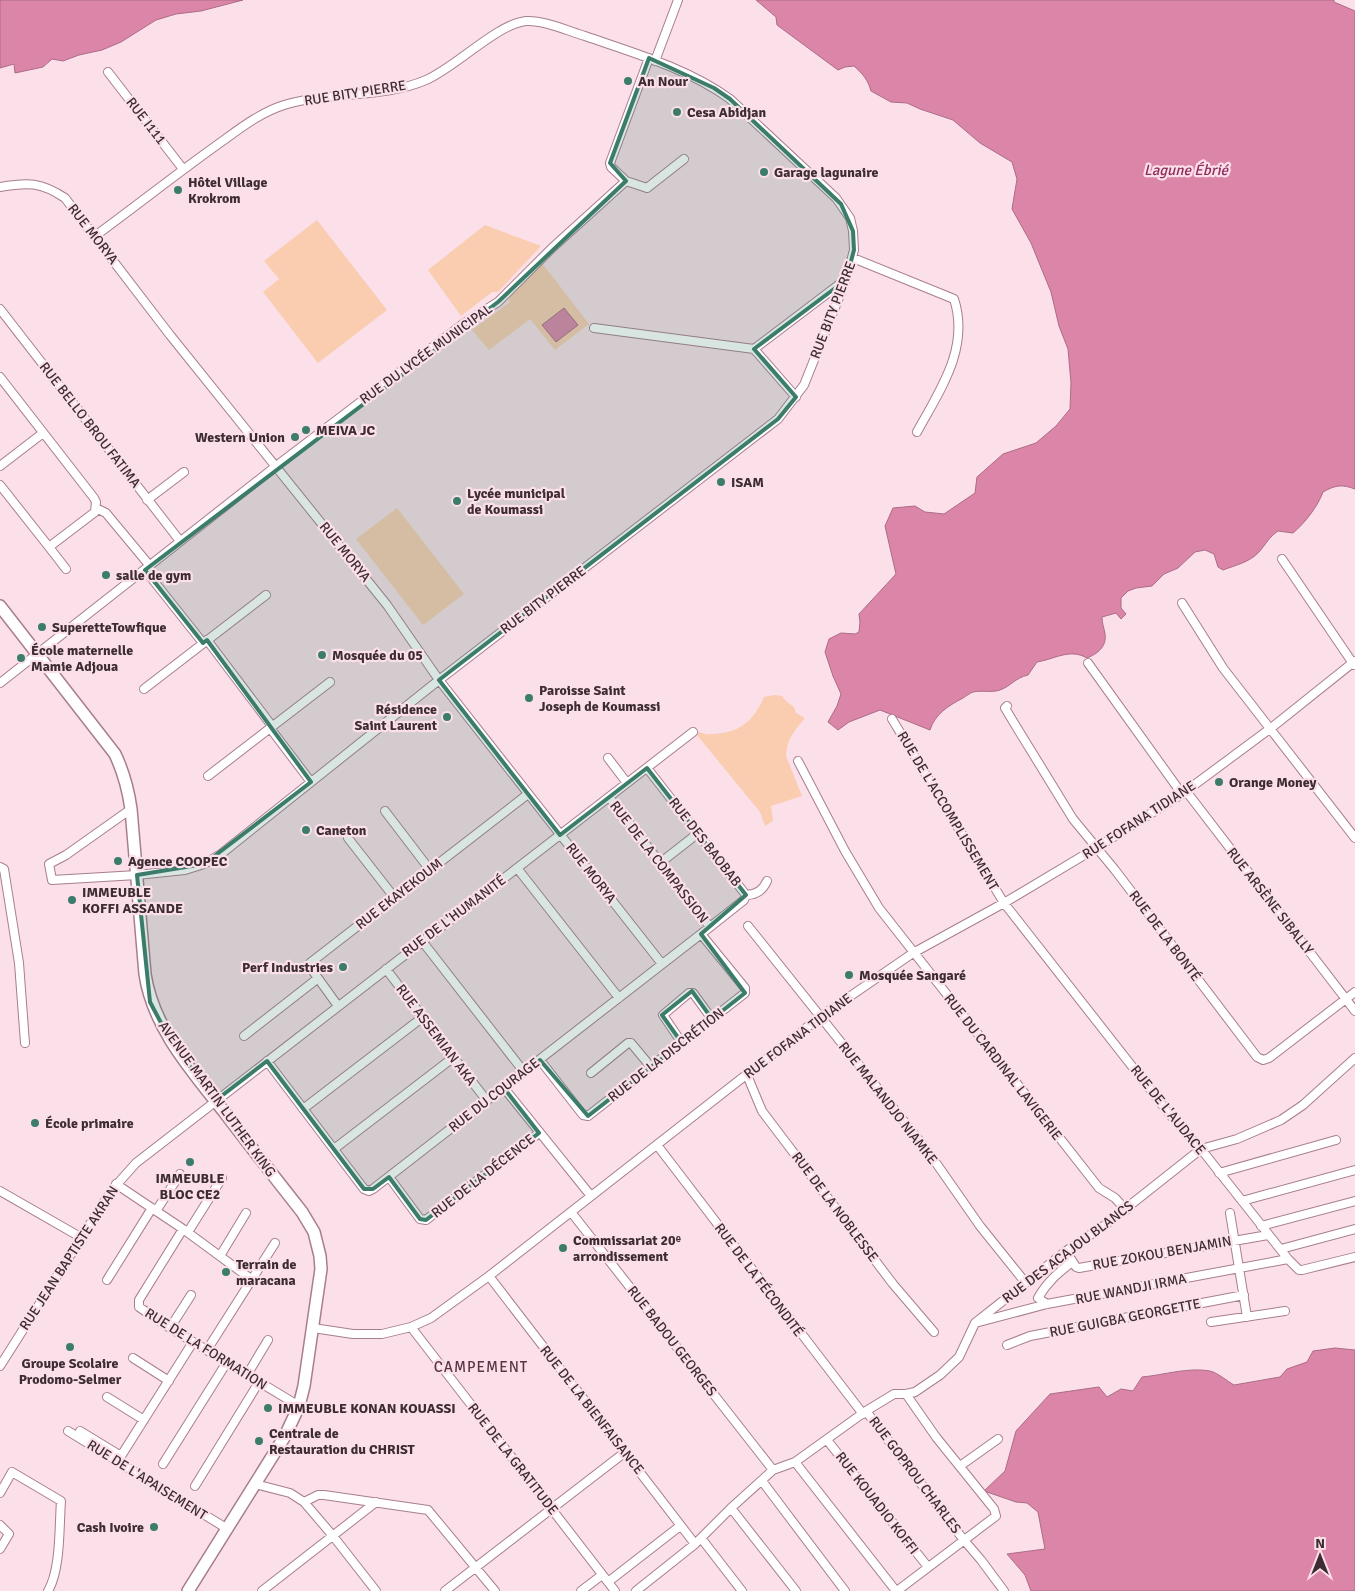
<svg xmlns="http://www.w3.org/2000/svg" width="1355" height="1591" font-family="Signika,sans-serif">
	<rect width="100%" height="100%" fill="#fbdfe9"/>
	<path fill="#facdb1" d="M317 220 387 310 318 363 263 292 279 279 264 261Z
		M485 225 541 246 498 292H492L461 316 428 270Z
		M542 263 589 324 555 350 530 319 489 350 472 330 510 302 509 298Z
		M397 508 464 594 423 625 356 539Z
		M774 695 782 696 786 701 794 707 796 713 805 718C795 730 786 740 786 756L802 796 771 806 773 821 765 826 760 812 692 729C705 735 708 735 722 733 744 730 755 717 764 697Z"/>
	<path fill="#db86a9" stroke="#ac6b86" d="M0 0H243L201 11 176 14 156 20 121 42 102 50 79 55 63 61 52 59 43 67 15 73 14 64 0 68Z
		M756 0H1334V2L1355 11V489C1342 484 1335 485 1323 492 1318 506 1305 523 1293 533L1278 531C1269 537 1266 544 1259 552 1250 562 1236 565 1223 570L1218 567 1214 554 1205 550 1195 552 1178 568 1164 574 1152 586 1136 588 1128 591 1121 598V608L1126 614 1121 619 1116 613 1102 617C1102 624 1104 627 1105 634 1107 647 1097 654 1087 658 1070 648 1055 659 1037 662L1028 675C1015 678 1011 686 1000 690 991 693 982 690 973 692 970 693 966 696 963 698 948 706 935 714 930 730L880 710 849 722 838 730 828 722 837 706 841 694 833 676 825 652 829 639 841 633 855 634 859 632 860 622 859 614 896 574 885 526 893 508 915 506 925 512 944 514 975 493 977 477 1003 454 1036 443 1056 426 1070 409 1071 383 1068 349 1059 326 1051 292 1031 243 1012 209 1017 179 1012 162 980 143 953 120 920 109 907 103 891 102 871 91C868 80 863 74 854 66L845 67 838 70 777 25 776 17Z
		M564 308 578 325 556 342 542 325Z
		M1335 1348 1355 1350V1591H1031L1025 1575 1007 1554 1045 1549 1038 1512 1027 1503 1016 1502 984 1491 1005 1471 1016 1431 1050 1394 1099 1387 1107 1397 1121 1389 1133 1391 1142 1377C1164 1375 1188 1367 1210 1371 1218 1373 1227 1381 1234 1385L1280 1377 1287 1369 1307 1362 1313 1351Z"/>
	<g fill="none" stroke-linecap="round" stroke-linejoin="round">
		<g stroke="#a87e8e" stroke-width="10">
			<path id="street" d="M655 61 678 0
				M108 72 183 169
				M626 181 647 188 684 159
				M0 187C28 182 41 182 65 198L170 335 387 605 439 680 662 964
				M95 236C136 206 175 175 217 145 238 130 259 113 284 105 330 91 382 99 426 80 456 67 497 24 526 21 544 20 568 31 585 36 634 53 687 68 730 99L836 198 850 218 853 231 854 250 846 280 804 385 778 419 439 680 221 854 204 864 185 870 137 875 52 880 49 864 66 855 131 809
				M853 258 954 299C970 348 940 390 917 432
				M0 309 180 541
				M594 328 754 349
				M0 377 94 498 96 502 95 512 49 547 0 485
				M796 397 754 349 845 280
				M0 466 43 433
				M147 500 184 472
				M96 508 106 513 150 566
				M49 547 66 569
				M1282 559 1354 665
				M145 570 203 643
				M1182 603 1223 668 1355 838
				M207 640 272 726
				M1088 663 1182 794
				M0 683 275 467 463 324 498 302 552 248 626 181 611 167 610 163 649 58
				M144 689 266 595
				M1007 706 1005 708 1014 723 1073 819 1115 870 1257 1057 1263 1060 1269 1058 1355 992
				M892 719 1004 903 1171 1116 1201 1149 1288 1259 1299 1270H1302L1355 1257
				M270 728 311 782
				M608 758 627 783
				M798 761 845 851 879 908 1099 1188 1115 1198 1126 1210
				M647 768 746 895C756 895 763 890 767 881
				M208 776 330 682
				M1186 791 1355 1011
				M609 797 710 927
				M385 811 430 870
				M348 838 394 897
				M660 863 697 834
				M0 867 4 869 19 963 25 1043
				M517 868 619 998
				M748 926 927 1150 980 1226 1025 1282
				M422 941 524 1072
				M386 969 487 1101
				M338 1006 310 967V963L528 794
				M244 1036 317 979
				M682 1043 663 1015 689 993H693L712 1019
				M540 1060 583 1115 588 1116 745 993V988L701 934
				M267 1061 364 1189 369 1191 373 1189 710 927 744 900 746 895
				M591 1073 628 1043H631L651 1067
				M747 1075 762 1111 893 1284 934 1332
				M504 1088 591 1196
				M303 1109 423 1017
				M657 1145 863 1414
				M334 1149 454 1057
				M1219 1173 1336 1140
				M389 1177 420 1219 426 1220 539 1133
				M116 1184 183 1229 251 1279
				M0 1191 82 1238
				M1242 1201 1355 1170
				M156 1211 180 1174
				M571 1212 773 1470
				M1230 1213 1247 1317
				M1261 1226 1355 1201
				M183 1229 139 1300V1307L170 1328 299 1406
				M188 1232 222 1178
				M1281 1249 1355 1229
				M1066 1251 1076 1267 1079 1268 1268 1235
				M220 1256 246 1213
				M489 1276 695 1544
				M107 1280 152 1208
				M1047 1304 1038 1298C1047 1282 1058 1273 1072 1262
				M979 1322 1047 1304 1288 1259
				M1211 1322 1285 1311
				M411 1327 615 1591
				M170 1328 191 1295
				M313 1328 353 1334H382L411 1327 431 1318 489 1276 820 1017 913 953 1004 903 1096 848 1182 794 1271 728 1355 661
				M1007 1345 1030 1336 1244 1295
				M207 1350 275 1243
				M133 1358 169 1381
				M0 1366 111 1191 136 1163 693 732
				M247 1375 268 1340
				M107 1397 144 1420
				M866 1411 963 1539 981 1560 1004 1591
				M68 1431 226 1528
				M80 1431 121 1456 193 1342
				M827 1440 928 1567
				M795 1462 896 1591
				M163 1464 227 1362
				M960 1466 998 1439
				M762 1481 845 1591
				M255 1484 290 1493 304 1502 333 1536 376 1591
				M195 1486 259 1382
				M0 1493 12 1472 61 1501C59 1527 61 1569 48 1591
				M304 1502 318 1495H324L428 1510 495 1591
				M731 1508 796 1591
				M0 1525 9 1534 0 1549
				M701 1538 742 1591
				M608 1582 680 1526
				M262 1591 376 1502
				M445 1591 624 1453
				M581 1591 602 1575
				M636 1591 695 1544 731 1508 773 1470 795 1462 866 1411 894 1394H906L915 1392 940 1375 959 1357 975 1323 1066 1251 1105 1225 1201 1149 1237 1139 1281 1120 1303 1105 1355 1058
				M897 1591 996 1516 994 1509 936 1437 906 1394"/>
		</g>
		<g stroke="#a87e8e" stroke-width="14">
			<path id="secondary" d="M0 606 115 754C124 773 128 788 131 809L145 974C153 1028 192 1071 225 1113 250 1146 276 1179 302 1212L314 1232 320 1256 321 1269 304 1386 299 1406 285 1436 188 1591"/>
		</g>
		<use href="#street" stroke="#fff" stroke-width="8"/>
		<use href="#secondary" stroke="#fff" stroke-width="11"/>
	</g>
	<path fill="#3c7c6b" fill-opacity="0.2" stroke="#3c7c6b" stroke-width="4" stroke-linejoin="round" d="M649 58 714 88 730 99 841 204 853 231 854 250 846 280 754 349 796 397 778 419 439 680 560 835 647 768 746 895 701 934 745 993 712 1019 692 991 662 1015 682 1043 588 1116 540 1060 504 1088 539 1133 426 1220 420 1219 389 1177 373 1189H364L267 1061 215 1101 169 1038 150 1002 137 875 204 864 311 782 207 640 203 643 145 570 498 302 626 181 610 163Z"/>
	<g fill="#3c7c6b" stroke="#fbdfe9" stroke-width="2">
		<circle cx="628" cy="81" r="5"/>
		<circle cx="677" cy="112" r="5"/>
		<circle cx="764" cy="172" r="5"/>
		<circle cx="178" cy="190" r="5"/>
		<circle cx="306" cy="430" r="5"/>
		<circle cx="295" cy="437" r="5"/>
		<circle cx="721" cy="482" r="5"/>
		<circle cx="457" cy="501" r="5"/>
		<circle cx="106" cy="575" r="5"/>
		<circle cx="42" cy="627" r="5"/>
		<circle cx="322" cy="655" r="5"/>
		<circle cx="21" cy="658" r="5"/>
		<circle cx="529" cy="698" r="5"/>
		<circle cx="447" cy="717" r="5"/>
		<circle cx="1219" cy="782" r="5"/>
		<circle cx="306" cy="830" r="5"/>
		<circle cx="118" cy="861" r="5"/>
		<circle cx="72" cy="900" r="5"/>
		<circle cx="343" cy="967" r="5"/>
		<circle cx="849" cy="975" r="5"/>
		<circle cx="35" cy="1123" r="5"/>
		<circle cx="190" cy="1162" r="5"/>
		<circle cx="563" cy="1248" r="5"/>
		<circle cx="226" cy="1272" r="5"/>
		<circle cx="70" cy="1347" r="5"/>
		<circle cx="268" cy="1408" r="5"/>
		<circle cx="259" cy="1441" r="5"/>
		<circle cx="154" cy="1527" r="5"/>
	</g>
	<g text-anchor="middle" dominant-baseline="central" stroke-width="4.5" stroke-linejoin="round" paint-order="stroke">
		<g font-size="14" font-weight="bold" fill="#3d2c33" stroke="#fbdfe9" text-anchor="start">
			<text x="638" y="81">An Nour</text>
			<text x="687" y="112">Cesa Abidjan</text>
			<text x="774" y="172">Garage lagunaire</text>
			<text x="188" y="182">Hôtel Village<tspan x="188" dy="16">Krokrom</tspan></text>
			<text x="316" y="430">MEIVA JC</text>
			<text x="285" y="437" text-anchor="end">Western Union</text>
			<text x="731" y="482">ISAM</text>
			<text x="467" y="493">Lycée municipal<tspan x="467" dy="16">de Koumassi</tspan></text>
			<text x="116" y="575">salle de gym</text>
			<text x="52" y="627">SuperetteTowfique</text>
			<text x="31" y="650">École maternelle<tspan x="31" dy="16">Mamie Adjoua</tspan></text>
			<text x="332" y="655">Mosquée du 05</text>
			<text x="539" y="690">Paroisse Saint<tspan x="539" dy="16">Joseph de Koumassi</tspan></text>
			<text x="437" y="709" text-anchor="end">Résidence<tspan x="437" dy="16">Saint Laurent</tspan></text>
			<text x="1229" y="782">Orange Money</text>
			<text x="316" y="830">Caneton</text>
			<text x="128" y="861">Agence COOPEC</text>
			<text x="82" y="892">IMMEUBLE<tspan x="82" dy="16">KOFFI ASSANDE</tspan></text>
			<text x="333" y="967" text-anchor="end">Perf Industries</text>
			<text x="859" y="975">Mosquée Sangaré</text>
			<text x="45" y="1123">École primaire</text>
			<text x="190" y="1178" text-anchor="middle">IMMEUBLE<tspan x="190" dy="16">BLOC CE2</tspan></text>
			<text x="573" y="1240">Commissariat 20ᵉ<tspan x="573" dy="16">arrondissement</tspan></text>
			<text x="236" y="1264">Terrain de<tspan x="236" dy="16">maracana</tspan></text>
			<text x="70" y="1363" text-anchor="middle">Groupe Scolaire<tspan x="70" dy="16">Prodomo-Selmer</tspan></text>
			<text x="278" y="1408">IMMEUBLE KONAN KOUASSI</text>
			<text x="269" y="1433">Centrale de<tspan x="269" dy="16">Restauration du CHRIST</tspan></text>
			<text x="144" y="1527" text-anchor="end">Cash Ivoire</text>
		</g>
		<g font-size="14" fill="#3d2c33" stroke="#fbdfe9">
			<text transform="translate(355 93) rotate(-9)">RUE BITY PIERRE</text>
			<text transform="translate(146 121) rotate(52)">RUE I111</text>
			<text transform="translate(93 234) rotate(52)">RUE MORYA</text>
			<text transform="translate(833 310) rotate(-69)">RUE BITY PIERRE</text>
			<text transform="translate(426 354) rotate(-36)">RUE DU LYCÉE MUNICIPAL</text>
			<text transform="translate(90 425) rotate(52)">RUE BELLO BROU FATIMA</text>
			<text transform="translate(345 552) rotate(51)">RUE MORYA</text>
			<text transform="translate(543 600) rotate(-37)">RUE BITY PIERRE</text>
			<text transform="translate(948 811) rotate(59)">RUE DE L'ACCOMPLISSEMENT</text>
			<text transform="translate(1139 820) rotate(-33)">RUE FOFANA TIDIANE</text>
			<text transform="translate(705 842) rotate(52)">RUE DES BAOBAB</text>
			<text transform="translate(659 862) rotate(52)">RUE DE LA COMPASSION</text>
			<text transform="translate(591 873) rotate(52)">RUE MORYA</text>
			<text transform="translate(399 894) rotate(-38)">RUE EKAYEKOUM</text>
			<text transform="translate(1270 901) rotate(52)">RUE ARSÈNE SIBALLY</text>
			<text transform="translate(454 916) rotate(-37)">RUE DE L'HUMANITÉ</text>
			<text transform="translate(1165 936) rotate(53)">RUE DE LA BONTÉ</text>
			<text transform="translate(436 1035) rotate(53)">RUE ASSEMIAN AKA</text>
			<text transform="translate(798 1036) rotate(-37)">RUE FOFANA TIDIANE</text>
			<text transform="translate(666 1055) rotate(-38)">RUE DE LA DISCRÉTION</text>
			<text transform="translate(1003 1067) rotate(52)">RUE DU CARDINAL LAVIGERIE</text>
			<text transform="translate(494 1095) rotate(-38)">RUE DU COURAGE</text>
			<text transform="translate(217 1099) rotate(54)">AVENUE MARTIN LUTHER KING</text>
			<text transform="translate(888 1103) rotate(52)">RUE MALANDJO NIAMKE</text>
			<text transform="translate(1168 1110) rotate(51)">RUE DE L'AUDACE</text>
			<text transform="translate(483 1176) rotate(-38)">RUE DE LA DÉCENCE</text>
			<text transform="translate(835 1207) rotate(53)">RUE DE LA NOBLESSE</text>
			<text transform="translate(1068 1252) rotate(-37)">RUE DES ACAJOU BLANCS</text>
			<text transform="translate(1162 1253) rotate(-10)">RUE ZOKOU BENJAMIN</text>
			<text transform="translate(69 1258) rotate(-57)">RUE JEAN BAPTISTE AKRAN</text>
			<text transform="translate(759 1280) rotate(53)">RUE DE LA FÉCONDITÉ</text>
			<text transform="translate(1131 1289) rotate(-11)">RUE WANDJI IRMA</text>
			<text transform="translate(1125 1318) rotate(-11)">RUE GUIGBA GEORGETTE</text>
			<text transform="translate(672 1341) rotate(52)">RUE BADOU GEORGES</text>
			<text transform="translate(206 1349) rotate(32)">RUE DE LA FORMATION</text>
			<text transform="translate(592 1410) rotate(52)">RUE DE LA BIENFAISANCE</text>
			<text transform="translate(513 1459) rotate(52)">RUE DE LA GRATITUDE</text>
			<text transform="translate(915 1475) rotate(53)">RUE GOPROU CHARLES</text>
			<text transform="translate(147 1480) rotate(32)">RUE DE L'APAISEMENT</text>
			<text transform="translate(877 1503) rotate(52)">RUE KOUADIO KOFFI</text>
		</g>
		<g font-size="15" font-style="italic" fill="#902b5d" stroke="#fbdfe9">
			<text x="1186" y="170">Lagune Ébrié</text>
		</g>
		<g font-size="15" letter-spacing="1" fill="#5a3645" stroke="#fbdfe9">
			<text x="481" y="1367">CAMPEMENT</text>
		</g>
	</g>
	<g transform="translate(1320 1556)" stroke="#fbdfe9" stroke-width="4" paint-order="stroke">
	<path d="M0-4L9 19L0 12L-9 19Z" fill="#3d2c33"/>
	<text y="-8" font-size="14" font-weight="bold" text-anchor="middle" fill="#3d2c33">N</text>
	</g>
</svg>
